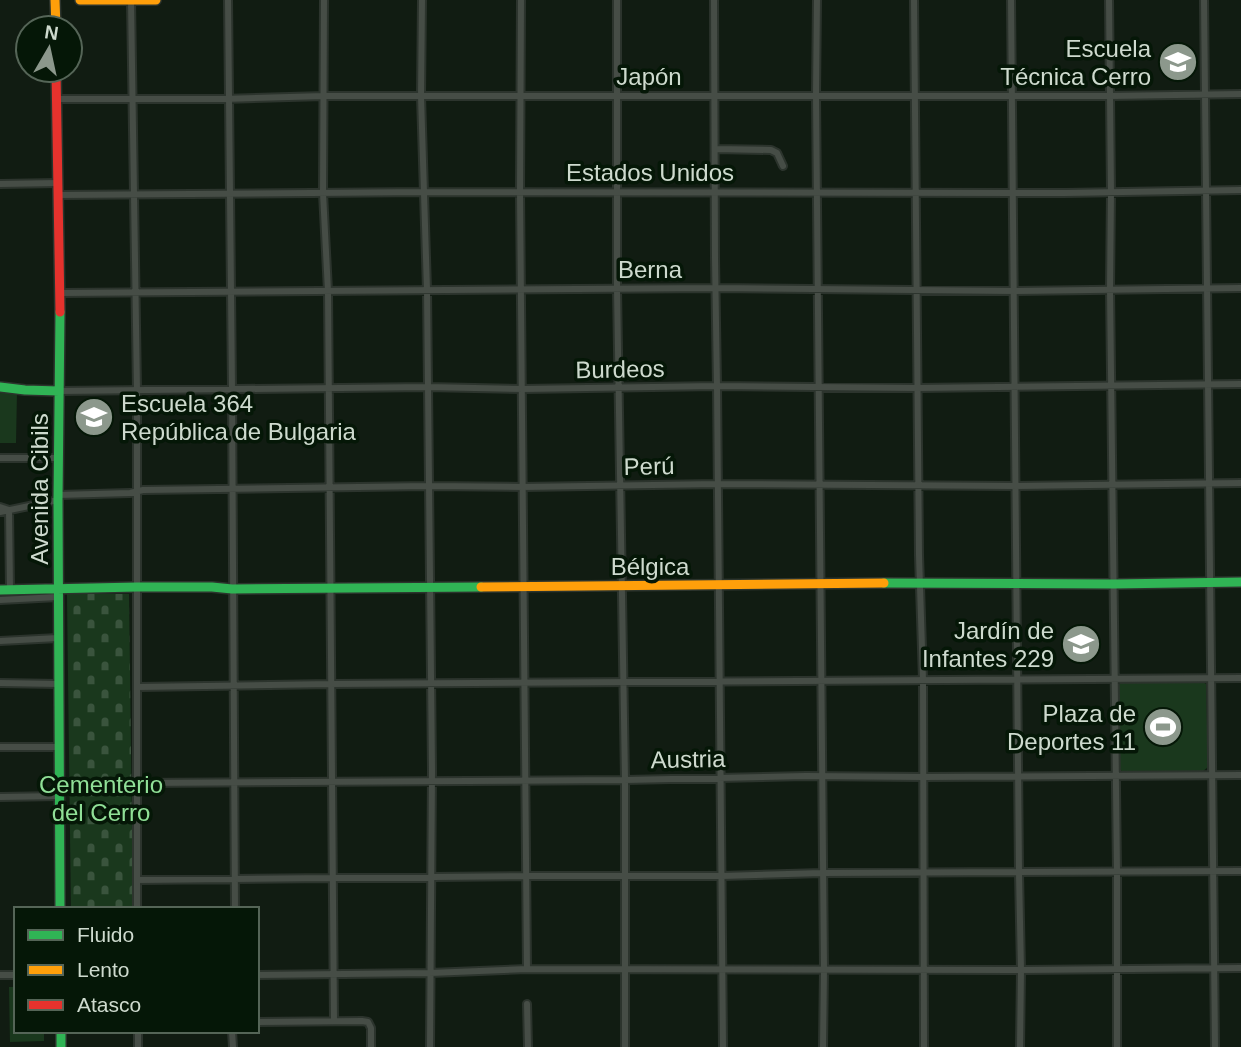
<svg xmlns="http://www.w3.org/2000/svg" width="1241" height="1047" font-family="Arial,sans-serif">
	<defs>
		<pattern id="cemetery-stones" width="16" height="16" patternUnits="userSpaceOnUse" patternTransform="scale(1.75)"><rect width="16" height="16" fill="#1a381d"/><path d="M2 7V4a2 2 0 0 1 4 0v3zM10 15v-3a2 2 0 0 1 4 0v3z" fill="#3a543d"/></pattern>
	</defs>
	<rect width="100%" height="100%" fill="#111c12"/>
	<path fill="url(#cemetery-stones)" d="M67 594H129L133 909H71Z"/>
	<path fill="#1a381d" d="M0 392H17L16 443H0Z
		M1121 682H1203L1206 684 1208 767 1202 772 1124 773 1118 768V687Z
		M9 987H16V1031H44V1041L10 1042Z"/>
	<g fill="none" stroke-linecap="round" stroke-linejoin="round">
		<g stroke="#2c342d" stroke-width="10">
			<path id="street" d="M131 0 137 390V909
				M228 0 232 389 235 909
				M324 0 323 193 328 291 334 1021
				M422 0 421 96 427 290 432 771 430 1047
				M521 0 520 192 527 969
				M617 0V289L625 780V1047
				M714 0 715 258 717 386 723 1047
				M817 0 816 95 824 969 823 1047
				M914 0 919 555 923 680 924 1047
				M1011 0 1019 873 1021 970 1020 1047
				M1109 0 1111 192 1110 289 1117 871V1047
				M1204 0 1215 1047
				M57 99H223L324 96H1110L1241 94
				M715 149 771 150 777 153 783 166
				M0 184 58 183
				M58 195 425 192 1065 193 1241 190
				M60 293 715 288 1014 291 1241 288
				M59 391 427 387 523 389 717 386 918 388 1241 384
				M0 458H58
				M58 495 130 493 143 490 428 486 523 487 718 484 1016 486 1241 483
				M0 507 9 510 10 590
				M0 512 58 500
				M0 600 58 597
				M0 641 58 638
				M0 683 59 684
				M138 687 331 684 1241 678
				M0 747H60
				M137 783 625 780 806 776 923 777 1241 775
				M0 797 60 796
				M137 880 527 876H722L822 873 1241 871
				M0 975H16
				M257 975 430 973 527 969 1021 970 1241 968
				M527 1004 528 1047
				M257 1022 362 1021 368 1022 371 1028V1047
				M138 1031V1047
				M232 1031 233 1047"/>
		</g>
		<g stroke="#2c342d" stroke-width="12">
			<path id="fast" d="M60 312 58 500 60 909
				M0 387 25 390 59 391
				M884 583 1114 584 1241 582
				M0 590 137 587H212L232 589 481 587
				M61 1031V1047"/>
		</g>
		<g stroke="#2c342d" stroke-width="12">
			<path id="slow" d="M55 0 56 28
				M80 0H156
				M481 587 884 583"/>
		</g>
		<g stroke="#2c342d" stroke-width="12">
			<path id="jam" d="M56 70 60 312"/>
		</g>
		<use href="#street" stroke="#464d46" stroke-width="6"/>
		<use href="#fast" stroke="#30b455" stroke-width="9"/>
		<use href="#slow" stroke="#ff9f0a" stroke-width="9"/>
		<use href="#jam" stroke="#e5322d" stroke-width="9"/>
	</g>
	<defs>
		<g id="school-disc" transform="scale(2.0125)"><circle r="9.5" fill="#8c988c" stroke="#051707"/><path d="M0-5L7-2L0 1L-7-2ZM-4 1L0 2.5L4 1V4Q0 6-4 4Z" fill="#fff"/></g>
		<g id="stadium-disc" transform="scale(2.0125)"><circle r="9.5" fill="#8c988c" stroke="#051707"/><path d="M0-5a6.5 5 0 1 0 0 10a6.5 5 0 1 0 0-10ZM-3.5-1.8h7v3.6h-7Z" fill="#fff"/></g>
	</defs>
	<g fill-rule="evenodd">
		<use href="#school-disc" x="1178" y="62"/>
		<use href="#school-disc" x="94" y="417"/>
		<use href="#school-disc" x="1081" y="644"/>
		<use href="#stadium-disc" x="1163" y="727"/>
	</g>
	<g text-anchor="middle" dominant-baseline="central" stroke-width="7" stroke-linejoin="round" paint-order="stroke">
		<g font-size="24" fill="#cedace" stroke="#051707" text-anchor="end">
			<text x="1151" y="48">Escuela<tspan x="1151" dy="28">Técnica Cerro</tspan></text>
			<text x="121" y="403" text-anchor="start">Escuela 364<tspan x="121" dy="28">República de Bulgaria</tspan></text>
			<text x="1054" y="630">Jardín de<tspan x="1054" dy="28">Infantes 229</tspan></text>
			<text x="1136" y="713">Plaza de<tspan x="1136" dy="28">Deportes 11</tspan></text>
		</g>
		<g font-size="24" fill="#cedace" stroke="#051707">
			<text x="649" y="76">Japón</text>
			<text x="650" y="172">Estados Unidos</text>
			<text x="650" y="269">Berna</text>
			<text transform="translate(620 369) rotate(-1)">Burdeos</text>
			<text transform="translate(649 466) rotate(-1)">Perú</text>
			<text transform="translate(39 489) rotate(-90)">Avenida Cibils</text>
			<text x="650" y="566">Bélgica</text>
			<text transform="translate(688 759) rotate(-1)">Austria</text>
		</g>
		<g font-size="24" fill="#90e097" stroke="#051707">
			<text x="101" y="784">Cementerio<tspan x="101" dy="28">del Cerro</tspan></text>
		</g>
	</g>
	<rect x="14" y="907" width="245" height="126" fill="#051707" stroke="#556557" stroke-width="2"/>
	<rect x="28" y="930" width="35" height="10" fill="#30b455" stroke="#556557" stroke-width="2"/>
	<text x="77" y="942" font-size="21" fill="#cedace">Fluido</text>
	<rect x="28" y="965" width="35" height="10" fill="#ff9f0a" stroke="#556557" stroke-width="2"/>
	<text x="77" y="977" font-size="21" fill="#cedace">Lento</text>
	<rect x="28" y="1000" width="35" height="10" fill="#e5322d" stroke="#556557" stroke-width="2"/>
	<text x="77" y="1012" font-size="21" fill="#cedace">Atasco</text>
	<g transform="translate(49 49) rotate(9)"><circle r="33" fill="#051707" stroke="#556557" stroke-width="2"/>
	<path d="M0-5L12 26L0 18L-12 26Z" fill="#8c988c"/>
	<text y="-10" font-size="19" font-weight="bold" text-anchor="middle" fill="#cedace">N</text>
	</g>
</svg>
